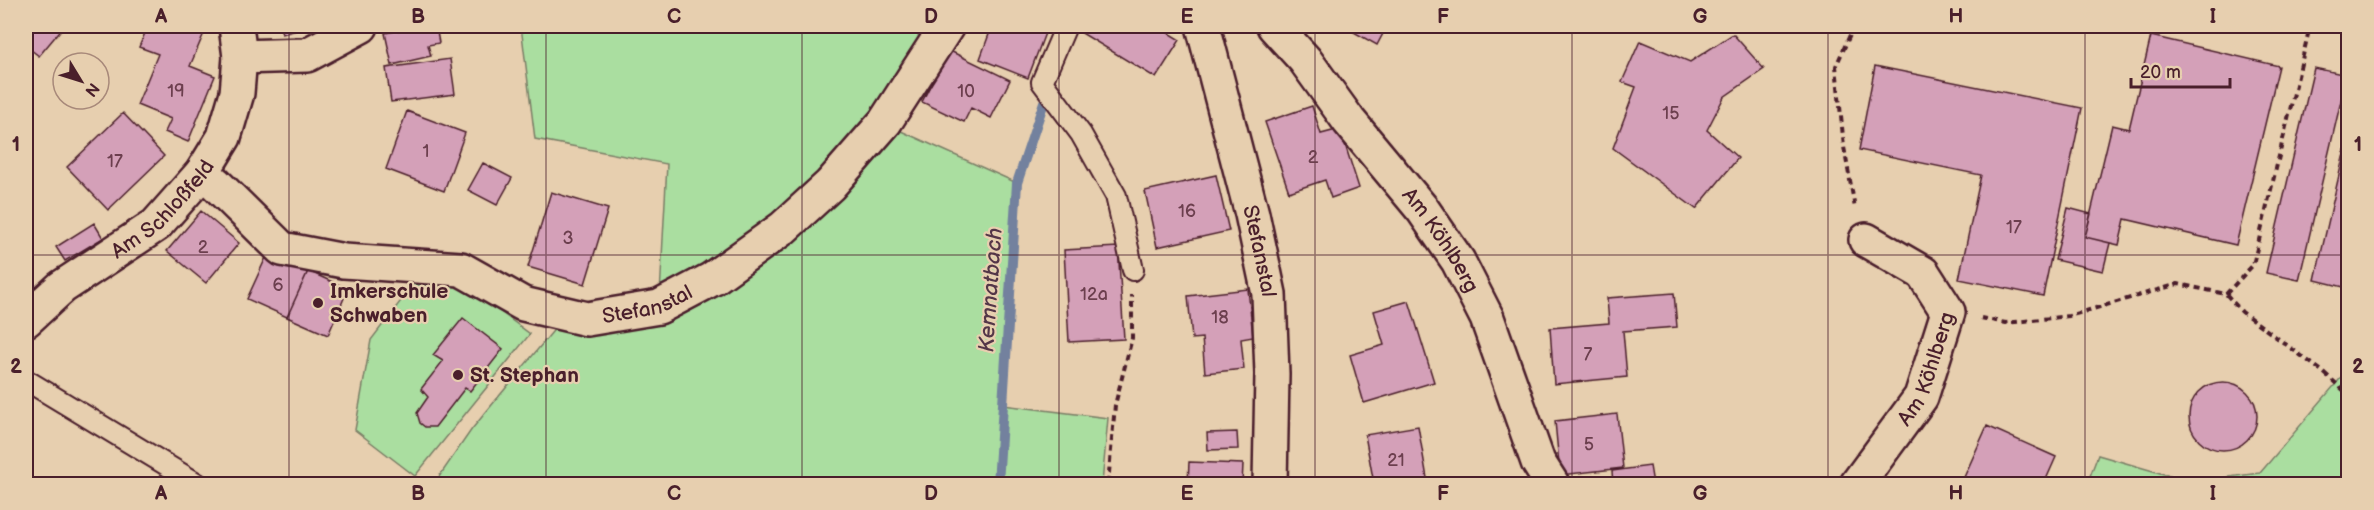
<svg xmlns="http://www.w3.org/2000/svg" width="2374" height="510" font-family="'Balsamiq Sans',sans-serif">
	<rect width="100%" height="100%" fill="#e7cfaf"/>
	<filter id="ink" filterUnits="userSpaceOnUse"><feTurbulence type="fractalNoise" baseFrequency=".0167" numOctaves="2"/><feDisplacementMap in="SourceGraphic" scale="12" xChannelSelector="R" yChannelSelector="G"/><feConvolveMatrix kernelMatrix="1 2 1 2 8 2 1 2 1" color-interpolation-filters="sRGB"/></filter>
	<g filter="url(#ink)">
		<path fill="#aadea0" stroke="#7a7e66" stroke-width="1.5" d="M521 26H933L878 114 777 221 660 295 667 164 535 139Z
			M892 127 1017 183 1003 405 1108 418 1102 484H434L472 429 557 326 660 319Z
			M419 277 474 292 530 334 415 476 355 430 371 340Z
			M2348 359V484H2087L2098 455 2191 482 2260 473 2345 373Z"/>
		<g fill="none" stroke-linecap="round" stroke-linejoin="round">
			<path stroke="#73819e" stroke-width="10" d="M998 484 1017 183 1044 102"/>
		</g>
		<path fill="#d4a0b8" stroke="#4a1f2b" stroke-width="1.5" d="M26 26H64L39 56 27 47 26 48Z
			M148 26H207L190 66 215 76 188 142 165 132 171 119 137 105 158 54 139 47Z
			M280 26H312L282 34Z
			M422 26H436L439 43 428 45 431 56 392 65 385 33Z
			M992 26H1027L1045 33 1028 78 980 59Z
			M1084 26H1161L1160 28 1180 40 1156 78 1080 32Z
			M1343 26H1387L1377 45Z
			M1733 34 1764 69 1724 97 1707 130 1738 158 1696 209 1613 148 1636 87 1622 82 1640 41 1690 62Z
			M2151 36 2279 66 2236 245 2125 219 2119 245 2085 237 2112 125 2129 129Z
			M948 50 1010 80 991 118 971 108 964 122 922 102Z
			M450 59 455 94 391 102 386 68Z
			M1875 66 2082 108 2043 296 1959 279 1981 175 1859 150Z
			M2314 68 2347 75 2299 280 2266 273Z
			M1312 106 1321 134 1340 129 1359 188 1331 198 1325 180 1289 192 1265 122Z
			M407 111 465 133 444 191 386 169Z
			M123 113 164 156 108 210 67 167Z
			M2348 136V288L2315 280Z
			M483 163 512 178 497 205 468 190Z
			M1216 175 1229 231 1157 247 1145 191Z
			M551 192 608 209 585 284 528 267Z
			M2068 208 2091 214 2085 237 2110 243 2103 271 2055 260Z
			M201 211 239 243 206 283 167 251Z
			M94 223 103 238 65 261 56 247Z
			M1118 247 1124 339 1069 342 1064 250Z
			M268 253 308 271 287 317 247 299Z
			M308 271 348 289 328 335 287 317Z
			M1248 289 1253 337 1241 339 1244 369 1205 373 1202 338 1192 339 1188 296Z
			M1674 293 1677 327 1623 331 1627 377 1554 384 1550 328 1609 323 1607 298Z
			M1409 301 1434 382 1364 403 1350 355 1384 345 1374 311Z
			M463 318 503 349 470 391 465 388 435 427H425L420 423 417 413 428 397 421 389 443 361 433 355Z
			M2189 416a34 34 0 1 1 68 0a34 34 0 1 1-68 0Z
			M1617 414 1623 468 1560 475 1555 421Z
			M1418 426 1428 484H1374L1365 435Z
			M1987 426 2056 457 2044 484H1961Z
			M1237 432 1238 449 1208 450 1207 433Z
			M1189 462 1243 464 1242 484H1188Z
			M1650 466 1653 484H1613L1612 471Z"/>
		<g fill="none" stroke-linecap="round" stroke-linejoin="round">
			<g stroke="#4a1f2b" stroke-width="24">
				<path id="service" d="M1066 26 1042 82 1081 134 1116 196 1133 270
					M26 380 198 484"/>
			</g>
			<g stroke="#4a1f2b" stroke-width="38">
				<g id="minor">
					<path id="s1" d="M1203 26 1252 214 1269 294 1272 374 1270 484"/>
					<path id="s2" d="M1274 26 1305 60 1349 121 1423 210 1458 261 1487 318 1538 462 1552 484"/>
					<path d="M240 57 307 55 361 26"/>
					<path id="s3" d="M202 173 215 183 282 249 344 261 461 269 523 304 587 319 659 307 712 279 783 228 830 185 885 122 947 26"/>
					<path id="s4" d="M26 320 62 287 156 225 202 173 224 137 237 93 240 57 236 26"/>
					<path id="s5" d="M1857 484 1921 397 1948 312 1923 273 1866 240"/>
				</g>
			</g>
			<path stroke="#4a1f2b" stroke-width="4" stroke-dasharray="6 4.5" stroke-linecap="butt" d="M1854 26 1836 66 1844 147 1855 208
				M2226 294 2253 265 2310 26
				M1981 318 2006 323 2069 316 2178 284 2226 294 2242 312 2322 371 2348 394
				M1108 484 1115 405 1132 338V295"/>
			<use href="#service" stroke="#e7cfaf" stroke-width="20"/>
			<use href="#minor" stroke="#e7cfaf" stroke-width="33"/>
		</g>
	</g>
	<path fill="none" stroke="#4a1f2b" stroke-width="1.5" stroke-opacity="0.55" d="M289 26V484M546 26V484M802 26V484M1059 26V484M1315 26V484M1572 26V484M1828 26V484M2085 26V484M26 255H2348"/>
	<g fill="#4a1f2b" stroke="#e7cfaf" stroke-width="2">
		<circle cx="318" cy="303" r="6"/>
		<circle cx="458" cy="375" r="6"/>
	</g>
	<g text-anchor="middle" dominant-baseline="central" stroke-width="4.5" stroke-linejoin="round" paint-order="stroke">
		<g font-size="18" fill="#6c3f4e">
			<text x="176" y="91">19</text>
			<text x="966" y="91">10</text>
			<text x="1671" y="113">15</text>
			<text x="426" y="151">1</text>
			<text x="1313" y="157">2</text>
			<text x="115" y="161">17</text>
			<text x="1187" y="211">16</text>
			<text x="2014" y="227">17</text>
			<text x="568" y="238">3</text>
			<text x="203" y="247">2</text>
			<text x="278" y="285">6</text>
			<text x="1094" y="294">12a</text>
			<text x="1220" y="317">18</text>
			<text x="1588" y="354">7</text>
			<text x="1589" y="444">5</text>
			<text x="1396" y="460">21</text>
		</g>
		<g font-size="21" fill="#4a1f2b" stroke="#e7cfaf">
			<text stroke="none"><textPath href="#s4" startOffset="177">Am Schloßfeld</textPath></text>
			<text stroke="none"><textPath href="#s2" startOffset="272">Am Köhlberg</textPath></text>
			<text stroke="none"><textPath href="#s1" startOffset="232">Stefanstal</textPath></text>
			<text stroke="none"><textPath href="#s3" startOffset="490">Stefanstal</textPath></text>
			<text stroke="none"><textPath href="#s5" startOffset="136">Am Köhlberg</textPath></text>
		</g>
		<g font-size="21" font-weight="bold" fill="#4a1f2b" stroke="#e7cfaf" text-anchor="start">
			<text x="330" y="291">Imkerschule<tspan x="330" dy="24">Schwaben</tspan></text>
			<text x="470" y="375">St. Stephan</text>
		</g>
		<g font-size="22" font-style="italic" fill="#543748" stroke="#e7cfaf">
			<text transform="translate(991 290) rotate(-86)">Kemnatbach</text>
		</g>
	</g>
	<rect width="2374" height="510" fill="none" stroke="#e7cfaf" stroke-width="66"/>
	<g transform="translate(81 81) rotate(128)"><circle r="28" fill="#e7cfaf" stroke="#a8897a" stroke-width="1.5"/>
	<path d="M0-4.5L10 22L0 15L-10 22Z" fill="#4a1f2b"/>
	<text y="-9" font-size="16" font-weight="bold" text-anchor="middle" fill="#4a1f2b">N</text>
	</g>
	<path d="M2131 78v9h99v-9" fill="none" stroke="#4a1f2b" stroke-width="3"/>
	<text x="2140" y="78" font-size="18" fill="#4a1f2b" stroke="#e7cfaf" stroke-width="4.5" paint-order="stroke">20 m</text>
	<rect x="33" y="33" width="2308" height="444" fill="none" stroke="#4a1f2b" stroke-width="2"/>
	<g font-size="20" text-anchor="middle" font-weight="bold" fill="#4a1f2b">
		<text x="161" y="23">A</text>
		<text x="418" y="23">B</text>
		<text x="674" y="23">C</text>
		<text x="931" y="23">D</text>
		<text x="1187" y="23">E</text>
		<text x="1443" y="23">F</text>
		<text x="1700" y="23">G</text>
		<text x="1956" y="23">H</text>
		<text x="2213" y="23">I</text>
		<text x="16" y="151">1</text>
		<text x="2358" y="151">1</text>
		<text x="16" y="373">2</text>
		<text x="2358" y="373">2</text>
		<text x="161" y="500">A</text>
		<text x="418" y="500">B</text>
		<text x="674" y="500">C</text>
		<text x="931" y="500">D</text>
		<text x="1187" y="500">E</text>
		<text x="1443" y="500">F</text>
		<text x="1700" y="500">G</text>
		<text x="1956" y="500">H</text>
		<text x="2213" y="500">I</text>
	</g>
</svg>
